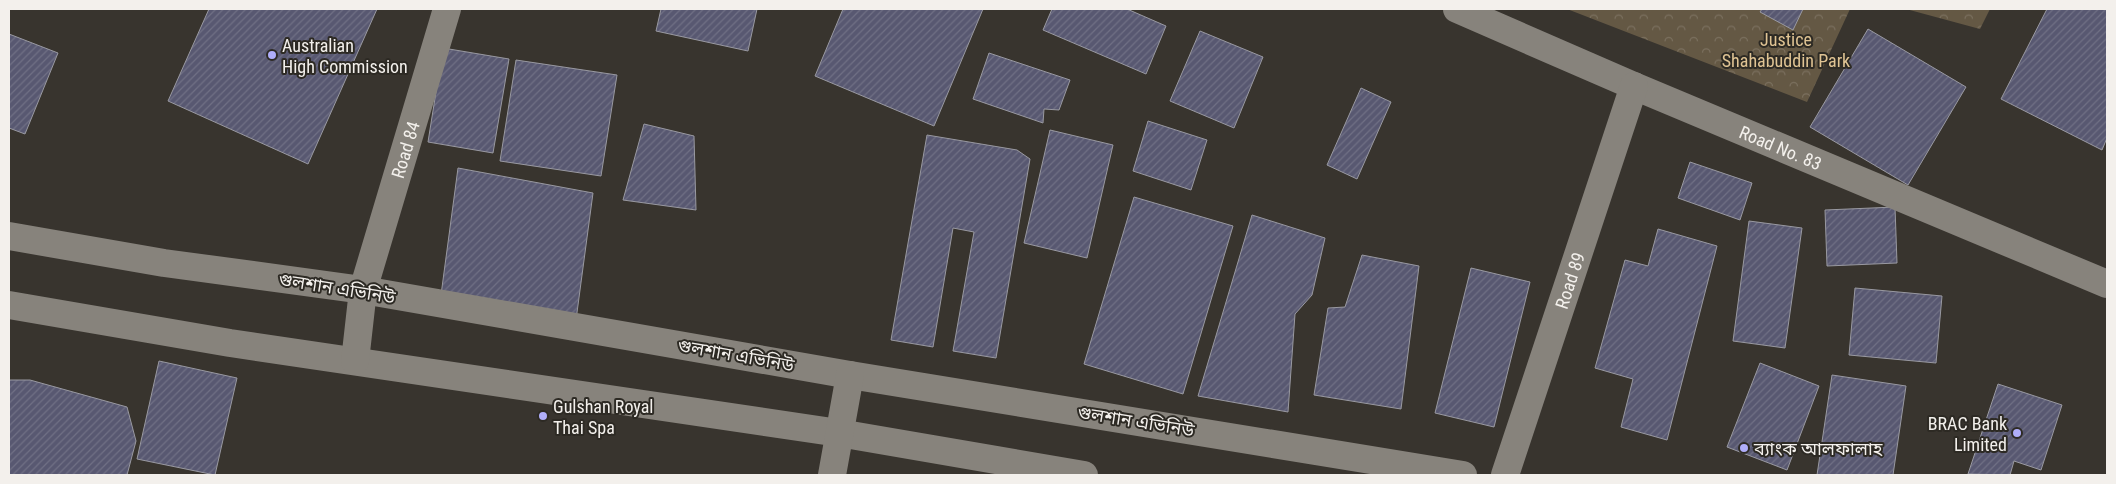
<svg xmlns="http://www.w3.org/2000/svg" width="2116" height="484" font-family="'Roboto Condensed','Noto Sans Bengali',sans-serif">
	<defs>
		<pattern id="park-crowns" width="20" height="18" patternUnits="userSpaceOnUse" patternTransform="scale(1.25)"><rect width="20" height="18" fill="#645844"/><path d="M2 6a3 3 0 1 1 6 0M12 15a3 3 0 1 1 6 0" fill="none" stroke="#7b705f"/></pattern>
		<pattern id="building-hatch" width="6" height="6" patternUnits="userSpaceOnUse" patternTransform="scale(1.25)"><rect width="6" height="6" fill="#585871"/><path d="M-1 1l2-2M0 6l6-6M5 7l2-2" fill="none" stroke="#707085"/></pattern>
	</defs>
	<rect width="100%" height="100%" fill="#38342e"/>
	<path fill="url(#park-crowns)" d="M1567 9H1850L1807 102Z
		M1906 9H1990L1980 29Z"/>
	<path fill="url(#building-hatch)" stroke="#9999a1" d="M209 9H377L308 164 168 101Z
		M661 9H757L748 51 656 31Z
		M843 9H983L934 126 815 76Z
		M1052 9H1127L1166 26 1146 74 1043 30Z
		M1762 9H1803L1793 30 1760 12Z
		M2047 9H2107V138L2102 150 2001 99Z
		M1868 29 1966 87 1908 185 1810 127Z
		M1200 31 1263 57 1234 128 1170 101Z
		M9 34 58 53 25 134 9 128Z
		M443 48 509 59 493 153 428 142Z
		M989 53 1070 80 1059 110 1044 109 1043 123 973 99Z
		M516 60 617 75 601 176 500 161Z
		M1361 88 1391 102 1357 179 1327 165Z
		M1148 121 1207 140 1191 190 1133 171Z
		M644 124 694 136 696 210 623 200Z
		M1050 130 1113 145 1087 258 1024 243Z
		M927 135 1017 150 1030 159 996 358 953 351 974 232 953 228 933 347 891 340Z
		M1690 162 1752 183 1740 220 1678 198Z
		M458 168 593 193 576 320 441 295Z
		M1134 197 1233 226 1183 394 1084 364Z
		M1895 207 1897 263 1827 266 1825 210Z
		M1252 215 1325 238 1312 295 1295 314 1288 412 1198 396Z
		M1749 221 1802 228 1785 348 1733 341Z
		M1658 229 1717 246 1667 440 1621 427 1633 379 1595 368 1625 260 1648 266Z
		M1362 255 1419 266 1401 409 1314 395 1328 308 1345 307Z
		M1471 268 1530 282 1494 427 1435 413Z
		M1855 288 1942 296 1936 363 1849 355Z
		M159 361 237 378 215 475 137 459Z
		M1760 363 1819 386 1787 470 1727 447Z
		M1832 375 1906 386 1893 475H1817Z
		M9 380H30L127 407 136 441 127 475H9Z
		M1998 384 2062 405 2041 470 2014 461 2010 475 1968 474Z"/>
	<g fill="none" stroke-linecap="round" stroke-linejoin="round">
		<g stroke="#87837c" stroke-width="28">
			<path id="s1" d="M1457 9 1634 86 2107 284"/>
			<path d="M9 236 164 263 363 290 850 375 1463 475"/>
			<path d="M9 305 230 343 839 433 1084 475"/>
			<path id="s2" d="M355 361 363 290 447 9"/>
			<path d="M832 475 850 375"/>
			<path id="s3" d="M1505 475 1634 86"/>
		</g>
	</g>
	<g fill="#b0aefa" stroke="#2d2a24" stroke-width="2">
		<circle cx="272" cy="55" r="5"/>
		<circle cx="543" cy="416" r="5"/>
		<circle cx="2017" cy="433" r="5"/>
		<circle cx="1744" cy="448" r="5"/>
	</g>
	<g text-anchor="middle" dominant-baseline="central" stroke-width="4" stroke-linejoin="round" paint-order="stroke">
		<g font-size="18" fill="#e0c494" stroke="#2d2a24">
			<text x="1786" y="39">Justice<tspan x="1786" dy="21">Shahabuddin Park</tspan></text>
		</g>
		<g font-size="18" fill="#f3f0ec" stroke="#2d2a24" text-anchor="start">
			<text x="282" y="45">Australian<tspan x="282" dy="21">High Commission</tspan></text>
			<text x="553" y="406">Gulshan Royal<tspan x="553" dy="21">Thai Spa</tspan></text>
			<text x="2007" y="423" text-anchor="end">BRAC Bank<tspan x="2007" dy="21">Limited</tspan></text>
			<text x="1754" y="448">ব্যাংক আলফালাহ</text>
		</g>
		<g font-size="18" fill="#f3f0ec" stroke="#2d2a24">
			<text stroke="none"><textPath href="#s1" startOffset="352">Road No. 83</textPath></text>
			<text stroke="none"><textPath href="#s2" startOffset="218">Road 84</textPath></text>
			<text stroke="none"><textPath href="#s3" startOffset="205">Road 89</textPath></text>
			<text transform="translate(337 288) rotate(9)">গুলশান এভিনিউ</text>
			<text transform="translate(736 355) rotate(10)">গুলশান এভিনিউ</text>
			<text transform="translate(1136 421) rotate(9)">গুলশান এভিনিউ</text>
		</g>
	</g>
	<rect width="2116" height="484" fill="none" stroke="#f3f0ec" stroke-width="20"/>
</svg>
